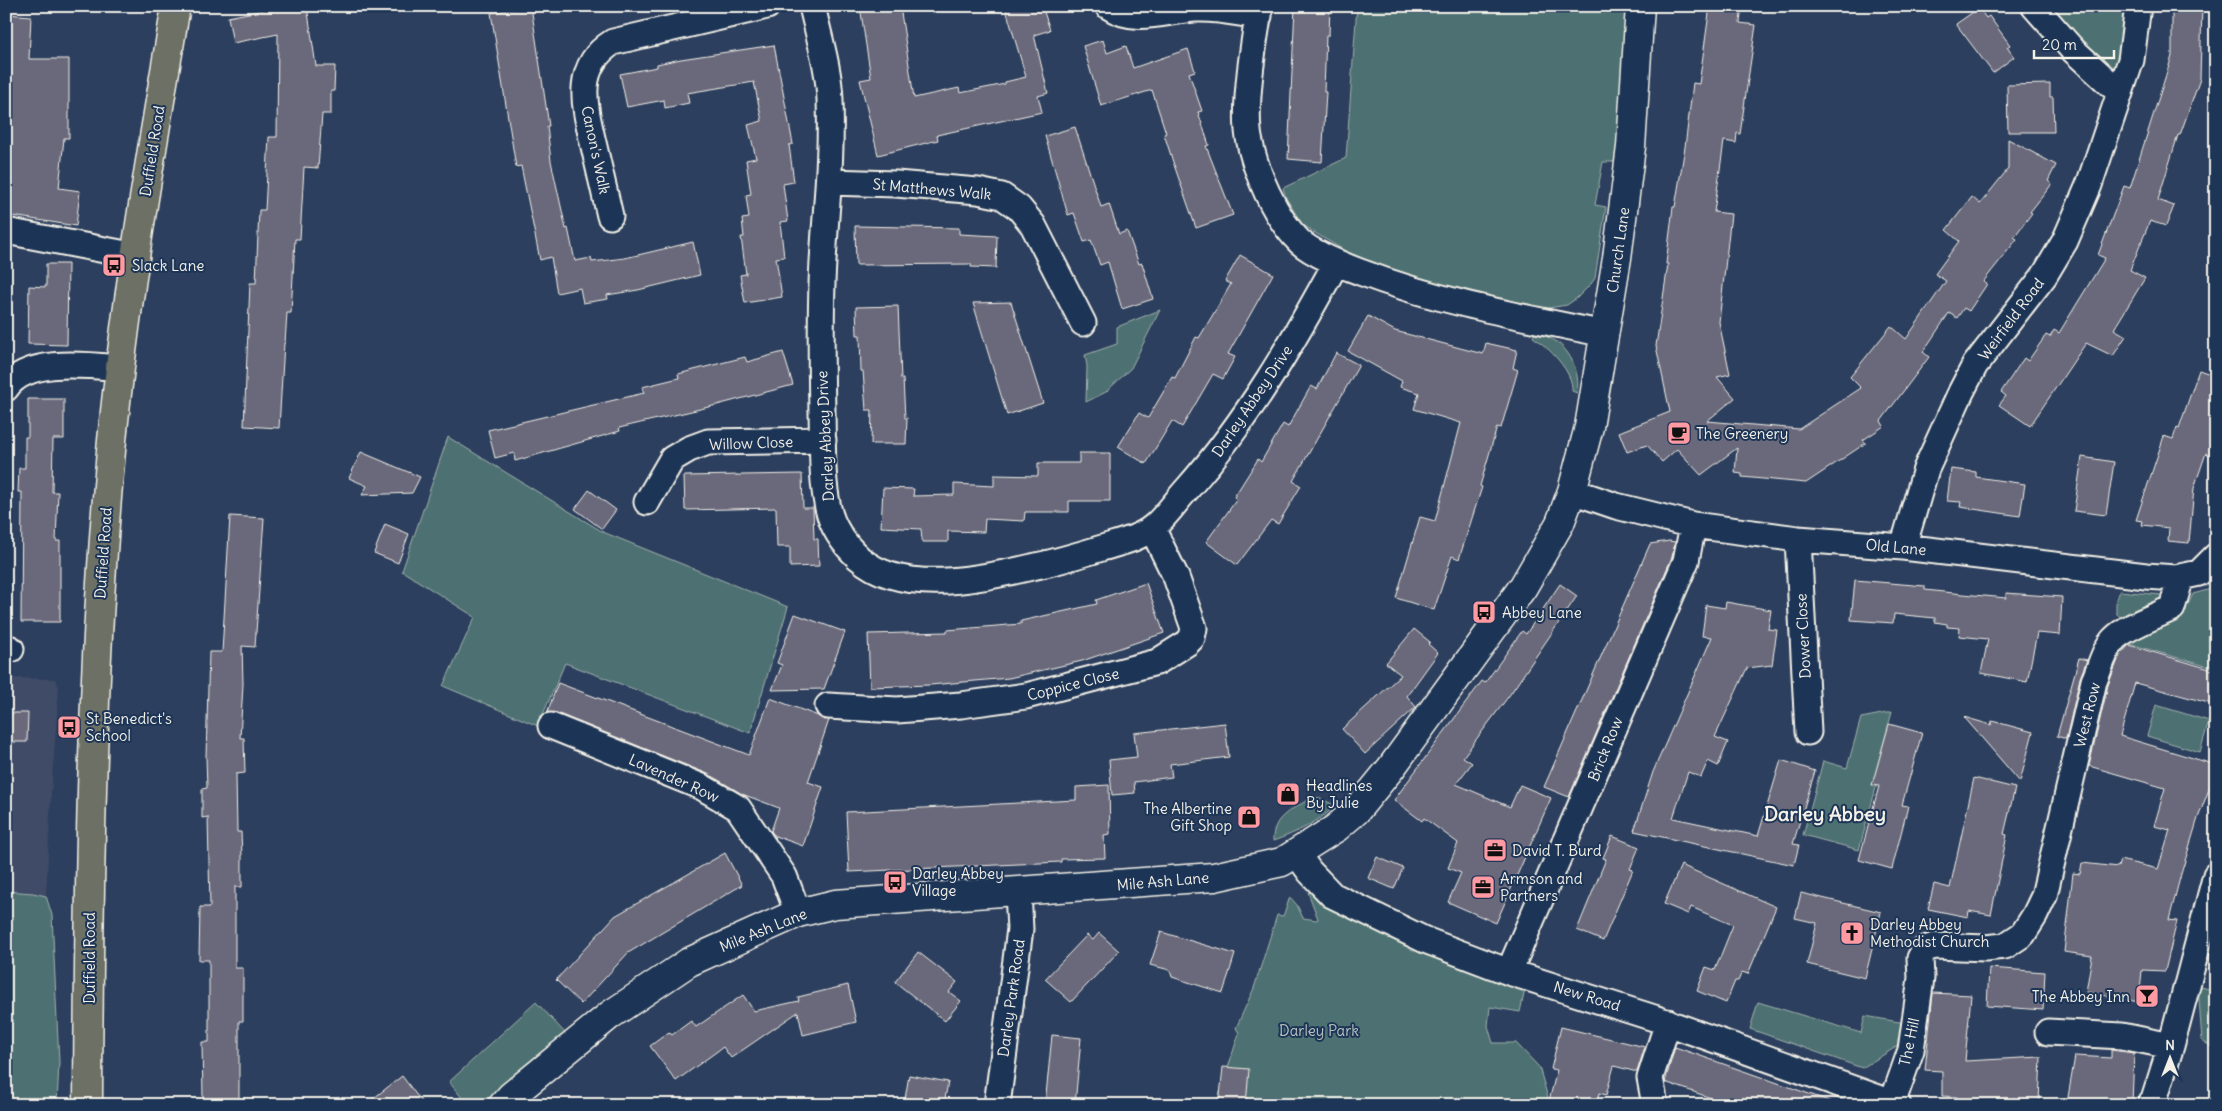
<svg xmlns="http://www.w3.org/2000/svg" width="2222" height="1111" font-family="Delius,sans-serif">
	<rect width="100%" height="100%" fill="#2c3f5e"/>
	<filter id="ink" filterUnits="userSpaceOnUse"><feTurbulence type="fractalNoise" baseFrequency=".02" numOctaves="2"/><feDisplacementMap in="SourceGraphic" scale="10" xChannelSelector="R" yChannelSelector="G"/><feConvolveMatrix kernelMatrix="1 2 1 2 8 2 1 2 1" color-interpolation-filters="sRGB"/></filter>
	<g filter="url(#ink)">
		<path fill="#3f4c67" d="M6 678 55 679 59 687 51 795 46 896 52 915 55 966 59 1062 57 1105H6Z"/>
		<path fill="#4e7172" stroke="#a1b1ad" d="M1357 6H1629L1617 162H1603L1595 205 1606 207 1595 278 1591 284 1577 298 1567 305 1542 309 1458 293 1359 259 1315 233 1302 224 1286 198 1283 188 1346 158Z
			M2049 6H2125L2118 67 2108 72Z
			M1160 310 1131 368 1106 392 1086 402 1087 366 1085 355 1117 344V327Z
			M1534 334C1539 335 1545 336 1550 338 1570 347 1581 373 1577 393L1572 391C1574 372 1548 347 1533 337Z
			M448 437 603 532 788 607 750 733 565 663 538 726 443 686 475 617 402 571Z
			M2211 589 2216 597V669L2127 643C2152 633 2183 621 2193 594Z
			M2120 591 2162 595 2163 604 2125 622 2116 613V601Z
			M2156 705 2209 721 2200 752 2147 736Z
			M1892 712 1873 782 1877 784 1859 850 1803 835 1823 761 1847 768 1861 718Z
			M1313 797 1320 798 1336 806C1317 822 1297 833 1273 841 1272 815 1294 809 1313 797Z
			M6 891 33 893 46 896 52 915 59 1062 57 1105H6Z
			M1308 892 1315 894 1329 908 1336 903 1526 985 1520 1012 1490 1007 1488 1026 1493 1043H1516L1539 1067 1549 1101 1565 1105H1216L1239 1033 1236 1028 1254 988 1277 915 1283 916 1290 897 1297 905 1303 918 1317 920 1318 919Z
			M2198 986 2216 991V1049L2202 1041Z
			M536 1002 566 1034 494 1105H468L449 1082Z
			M1758 1002 1861 1033 1865 1016 1905 1023 1901 1044 1862 1068 1750 1029Z"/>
		<path fill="#6a697c" stroke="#f4f1e8" d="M284 6H307L316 66H335L334 91H331V114H322L318 168 304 167 300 239H295L291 313H287L285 343H284L279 428 244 426 250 283H256L259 210H265L269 137H277L278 34 233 43 228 17Z
			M531 6 549 126H547L551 161 566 229 568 228 575 261 591 258 592 262 625 258 693 242 700 275 638 290 607 295 608 299 583 303 580 288 557 293 551 257 540 260 521 166 516 167 491 13Z
			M860 6H900L914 98 959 88 960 93 1005 84V82L1026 77 1005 6H1042L1050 30 1034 35 1048 93 1038 96 1042 112 937 135 938 140 878 155 860 80 871 78Z
			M1295 6H1330L1329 35H1326L1324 92H1326L1322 162 1288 159Z
			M1710 6H1742L1740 23 1756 25 1740 134 1737 133 1736 143 1724 141 1714 212 1731 214 1719 322 1730 374 1717 377 1735 398 1707 421 1799 429 1861 388 1850 377 1891 326 1906 339 1946 281 1935 274 1959 241 1946 230 1972 197 1980 204 2008 169V139L2056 165 2048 181 2052 184 2030 212 2032 213 2014 237 2017 239 1983 282 1987 284 1969 311 1964 308 1957 318 1949 313 1923 352 1929 357 1881 421 1884 426 1863 440 1866 443 1806 483 1742 477V474L1735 473 1737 448 1701 475 1677 449 1662 462 1647 445 1627 452 1619 432 1670 412 1656 346 1668 264H1666L1673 207H1675L1685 147 1693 83 1699 84Z
			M2172 6H2202L2200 79 2180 135H2178L2158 200 2174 206 2166 226 2150 221 2130 270 2145 278 2114 329 2126 336 2113 356 2086 343 2030 426 1999 405 2006 396 2001 392 2024 358 2028 361 2046 335 2050 337 2054 330 2059 333 2105 258 2098 255 2124 186 2130 188 2172 56Z
			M1979 8 1986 18 1989 16 2010 45 2007 47 2014 57 1993 73 1956 24Z
			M6 14 31 16 29 59H69V138H64L59 188 80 191 76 226 6 215Z
			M1103 40 1107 53 1126 46 1133 68 1188 49 1195 71 1189 73 1202 111 1198 112 1209 145 1206 146 1233 215 1196 228 1173 162 1164 134 1166 133 1152 90 1101 106 1083 46Z
			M774 45 793 144 789 145 794 182 783 184 788 221 780 222 784 257 776 258 782 297 745 303 740 275 746 274 741 237H744L742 219 749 218 746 195 751 194 746 160 756 158 748 125 762 121 754 82 687 93 689 103 665 108 664 100 627 107 620 74 657 67V64L681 59Z
			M2050 84V97H2053L2054 132H2008L2007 85Z
			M1075 127 1101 207 1109 204 1119 234 1127 231 1139 264 1142 263 1153 299 1122 309 1108 262 1100 265 1091 240 1084 242 1074 213 1068 215 1045 136Z
			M855 226 959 228V234L997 236 996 268 971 267V264L856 265Z
			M1240 255 1273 274 1228 354 1235 357 1223 379 1213 374 1182 427 1172 421 1146 464 1118 447 1139 413 1148 418 1172 377 1175 378 1196 337 1199 338 1231 284 1225 281Z
			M46 264H68L67 345 28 344 29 286 46 287Z
			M1011 302 1043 403 1007 415 973 303Z
			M898 306 901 379H903L905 418H907L906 444H871L872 410H866L863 371H861L860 335H857L856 307Z
			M1368 316 1395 331 1483 354 1486 343 1517 350 1513 368 1518 370 1501 428 1497 427 1480 486 1482 487 1459 559 1452 556 1434 610 1396 598 1420 517 1435 521 1461 423 1414 409 1419 393 1400 387 1402 381 1348 351Z
			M783 352 793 385 717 405 619 428 620 431 515 461 514 453 495 458 488 430 644 393 642 387 679 378 678 374 745 357 747 362Z
			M1336 353 1359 365 1293 481 1301 486 1278 524 1271 520 1237 565 1206 542 1237 499 1234 497 1258 459 1261 462 1283 424 1288 427 1311 386 1317 389Z
			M2199 370 2216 376V438L2210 455 2206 453 2194 488 2189 543 2168 541 2169 528 2142 525 2143 521 2136 520 2164 436 2173 439 2177 427 2179 428Z
			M28 399H64V439H53L52 492H58L56 541H60V622H21L22 492H18L19 468H25V437H28Z
			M361 452 420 477 412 493 362 495 367 486 349 478Z
			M1079 453H1110V501H1069V512H1025L1024 521 985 519 984 532 948 531V542H922L921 529 881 527 883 488 914 489 913 496 954 495V484L994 486V475L1038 476V463H1079Z
			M2082 457 2114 462 2106 515 2074 511Z
			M1951 469 1976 472V477L2025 484 2020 516 1960 507 1961 502 1947 501Z
			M802 474 803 508H813L814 539H818L819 566 790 567V547H777L776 508 685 510 684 476Z
			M589 490 616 510 602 529 575 509Z
			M230 516 264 518 255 647 242 646 243 684 240 738H244L245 773 236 774 237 832H241L242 856V887H235V968H243V1021H239V1098H203L202 1042H209V960H199L200 907H210L208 817 202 818V789L207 788 206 757 209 652H222Z
			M385 524 409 534 398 563 374 553Z
			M1669 541 1675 542 1672 557 1569 797 1544 787 1650 544Z
			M1855 580 1925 586V590L1963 594 2006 598V593L2062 597 2060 635 2037 633 2027 682 1981 673 1988 639 1959 636 1960 628 1947 627V624L1935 622V618L1894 614 1893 623 1851 620Z
			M1146 583 1164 633 1082 661 1009 678 930 685 870 687 868 634 947 632V630L1021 624V621L1097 604 1096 600Z
			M1560 584 1577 596 1511 693 1463 757 1472 763 1456 784 1510 807 1520 785 1551 798 1496 923 1448 902 1461 873 1448 868 1458 843 1424 818 1422 821 1394 800 1482 681 1485 683 1522 631 1526 634Z
			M1726 602 1771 610 1768 629 1777 630 1772 665 1747 668 1715 737 1728 742 1718 766 1708 761 1701 777 1688 772 1673 818 1758 836 1781 760 1815 771 1793 844 1799 845 1794 865 1634 831 1653 772 1712 637 1702 636 1706 605 1725 608Z
			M795 614 845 632 824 689 772 690 782 665 777 663Z
			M1414 629 1430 642 1428 644 1438 653 1407 696 1416 707 1365 754 1342 729 1401 675 1386 663Z
			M2129 645 2216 671V705L2135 683 2120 736 2216 765V771L2198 818 2181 874 2169 920 2177 921 2165 971 2142 970 2139 1002 2086 992 2092 956 2064 952 2073 873 2080 874 2082 863 2118 867 2120 860 2158 869 2170 830 2154 826 2165 788 2089 766 2108 685 2120 655Z
			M2079 658 2087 660 2080 678 2066 739 2057 736Z
			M558 683 749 755 770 698 829 720 808 782 823 787 803 846 775 836 771 831 779 808 742 794 708 774 556 713H547Z
			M6 713H28L27 742H6Z
			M1964 717 1991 725 1992 721 2033 732 2020 782Z
			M1225 723 1229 757 1170 764 1172 777 1134 782 1135 793 1112 795 1109 760 1137 757 1134 733Z
			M1889 724 1922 733 1902 805 1908 806 1892 869 1859 860 1879 786 1872 785Z
			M1974 778 2015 788 2004 834 2007 835 1991 915 1969 911 1968 917 1928 909 1934 884 1950 888Z
			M1109 785 1110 834 1104 835 1105 858 1061 859V862L849 872 846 812 1076 800V787Z
			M1612 836 1639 847 1630 869 1633 870 1603 941 1577 930 1606 859 1603 858Z
			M725 853 742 885 628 953 581 1004 556 980 615 916Z
			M1377 857 1403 868 1394 889 1368 878Z
			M1681 865 1776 907 1748 974 1742 972 1738 981H1735L1726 1003 1697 991 1706 967 1715 970 1733 925 1691 907 1688 914 1664 904Z
			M1801 893 1881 912 1865 978 1807 964 1817 923 1795 918Z
			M1161 932 1235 954 1223 993 1172 977 1170 970 1150 965Z
			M1099 933 1119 951 1071 1002 1045 979 1087 935 1093 940Z
			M918 952 957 982 949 992 961 1001 945 1021 895 982Z
			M1989 968 2045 972 2043 1010 1987 1006Z
			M848 985 856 1022 803 1035 798 1012 731 1058 723 1047 676 1081 650 1046 669 1032 672 1035 691 1021 696 1027 743 995 754 1011 799 1001 798 997Z
			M1933 993 1971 995 1965 1061 2041 1057 2039 1102 1957 1101V1097L1942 1096V1071L1925 1070Z
			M1561 1027 1645 1047 1637 1072 1614 1066 1606 1095 1599 1093 1596 1105H1565L1549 1101 1557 1070 1551 1069Z
			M1052 1035 1081 1038 1075 1105H1045Z
			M1675 1047 1832 1102 1831 1105H1731L1665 1082Z
			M2111 1050 2134 1053 2132 1104 2067 1103 2075 1056 2111 1058Z
			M1223 1067 1249 1069 1246 1105H1219Z
			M909 1075 948 1082 944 1105H904Z
			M402 1076 424 1105H365Z"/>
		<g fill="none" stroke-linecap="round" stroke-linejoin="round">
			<g stroke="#f4f1e8" stroke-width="29">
				<path id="street" d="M812 6C819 37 829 69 830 100 832 155 826 208 823 262 820 312 821 362 822 412 823 443 821 477 828 508 832 527 845 545 859 558 902 596 981 579 1032 567 1056 562 1079 555 1102 548 1118 543 1138 539 1152 528 1165 518 1176 501 1188 488 1248 420 1293 342 1336 263
					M1108 6C1136 25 1167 10 1197 9 1218 8 1238 13 1259 16
					M1260 6C1254 40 1243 105 1249 138 1255 171 1275 218 1300 242 1315 255 1342 265 1360 272 1439 302 1523 317 1605 334
					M2034 6 2073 50 2120 93
					M829 182 896 184 978 191 1002 196 1019 208 1033 225 1083 323
					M610 216C605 194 600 173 595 151 586 111 571 68 613 42L767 6
					M6 231 136 256
					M6 388C27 357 87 365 120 368
					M1572 491 1616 506 1693 525 1798 539 1903 547 2146 576 2176 578 2199 573 2216 556
					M647 502 672 459 689 449 708 442 823 440
					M1798 539 1808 732
					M1903 547 1926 469 1961 392 1975 365 2044 276 2065 241 2089 185 2131 60 2138 6
					M6 647 11 649
					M828 706 897 710 961 705 1026 696 1157 662 1187 643 1192 638 1194 628 1176 577 1152 528
					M551 726 702 787 738 808 784 876 798 913
					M1296 853 1310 872 1332 895 1425 940 1509 972 1654 1018 1898 1105
					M1509 972 1686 561 1693 525
					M2048 1032 2122 1036 2171 1046
					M1892 1104 1911 1050 1921 978 1920 958 1925 949 1935 946 1985 948 2005 946 2023 934 2035 915 2044 896 2094 681C2100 668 2104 650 2114 639 2127 626 2155 617 2172 608L2181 577
					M997 1105 1020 929 1018 892
					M1655 1105 1650 1078 1668 1022
					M2150 1105 2153 1103 2171 1046 2216 875"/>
			</g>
			<g stroke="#f4f1e8" stroke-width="31">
				<path id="secondary" d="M503 1105 511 1096 610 1015 689 962 798 913 835 904 1214 877 1282 862 1336 828 1356 811 1391 768 1523 587 1560 523 1572 491 1589 427 1617 258 1631 147 1640 6"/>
			</g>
			<g stroke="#f4f1e8" stroke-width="31">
				<path id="primary" d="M88 1105C89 886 91 669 111 451 125 302 151 154 176 6"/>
			</g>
			<use href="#street" stroke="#1d3557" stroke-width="25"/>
			<use href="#secondary" stroke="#1d3557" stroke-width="28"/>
			<use href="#primary" stroke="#6c7065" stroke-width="28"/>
		</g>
	</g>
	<defs>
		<g id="bus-square" transform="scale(1.25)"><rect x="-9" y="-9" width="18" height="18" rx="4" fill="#ff9aa2" stroke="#1d3557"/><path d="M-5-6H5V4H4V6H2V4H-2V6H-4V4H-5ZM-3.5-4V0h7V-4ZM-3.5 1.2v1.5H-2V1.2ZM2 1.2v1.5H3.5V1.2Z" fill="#111"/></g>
		<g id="cafe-square" transform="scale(1.25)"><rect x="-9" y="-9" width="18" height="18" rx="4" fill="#ff9aa2" stroke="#1d3557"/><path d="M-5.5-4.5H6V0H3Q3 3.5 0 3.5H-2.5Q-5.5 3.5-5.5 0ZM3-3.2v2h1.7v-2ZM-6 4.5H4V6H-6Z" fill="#111"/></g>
		<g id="shop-square" transform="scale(1.25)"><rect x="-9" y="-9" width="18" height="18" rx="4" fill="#ff9aa2" stroke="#1d3557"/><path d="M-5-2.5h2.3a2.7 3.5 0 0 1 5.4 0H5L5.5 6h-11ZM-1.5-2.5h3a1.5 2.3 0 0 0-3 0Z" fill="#111"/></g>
		<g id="office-square" transform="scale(1.25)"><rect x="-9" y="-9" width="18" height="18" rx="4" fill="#ff9aa2" stroke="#1d3557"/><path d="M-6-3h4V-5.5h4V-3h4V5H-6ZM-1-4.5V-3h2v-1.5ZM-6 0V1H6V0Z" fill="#111"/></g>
		<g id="church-square" transform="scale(1.25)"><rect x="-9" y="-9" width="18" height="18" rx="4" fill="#ff9aa2" stroke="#1d3557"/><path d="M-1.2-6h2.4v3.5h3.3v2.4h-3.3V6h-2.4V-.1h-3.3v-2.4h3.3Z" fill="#111"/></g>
		<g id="bar-square" transform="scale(1.25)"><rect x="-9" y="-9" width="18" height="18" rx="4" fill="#ff9aa2" stroke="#1d3557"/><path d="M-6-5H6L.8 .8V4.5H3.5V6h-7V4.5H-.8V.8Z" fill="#111"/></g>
	</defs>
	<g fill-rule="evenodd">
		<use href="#bus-square" x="114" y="265"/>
		<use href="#cafe-square" x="1679" y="433"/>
		<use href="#bus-square" x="1484" y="612"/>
		<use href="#bus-square" x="69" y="727"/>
		<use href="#shop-square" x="1288" y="794"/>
		<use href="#shop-square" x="1249" y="817"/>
		<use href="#office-square" x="1495" y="850"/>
		<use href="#bus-square" x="895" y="882"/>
		<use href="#office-square" x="1483" y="887"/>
		<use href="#church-square" x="1852" y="933"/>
		<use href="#bar-square" x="2147" y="996"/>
	</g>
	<g text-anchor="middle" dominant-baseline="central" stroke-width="4" stroke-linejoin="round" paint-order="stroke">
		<g font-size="15" fill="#f4f1e8" stroke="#1d3557">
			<text transform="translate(596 150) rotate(78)">Canon's Walk</text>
			<text transform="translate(152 151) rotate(-81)">Duffield Road</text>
			<text transform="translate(932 189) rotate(5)">St Matthews Walk</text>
			<text transform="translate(1618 250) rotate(-82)">Church Lane</text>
			<text transform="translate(2011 319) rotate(-53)">Weirfield Road</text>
			<text transform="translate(1252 401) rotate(-56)">Darley Abbey Drive</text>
			<text transform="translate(825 436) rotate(-93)">Darley Abbey Drive</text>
			<text transform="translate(751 443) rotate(-2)">Willow Close</text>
			<text transform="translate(1896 547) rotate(5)">Old Lane</text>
			<text transform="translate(103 553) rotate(-86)">Duffield Road</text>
			<text transform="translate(1803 636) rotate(-93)">Dower Close</text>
			<text transform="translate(1073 684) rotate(-14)">Coppice Close</text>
			<text transform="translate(2087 715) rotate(-76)">West Row</text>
			<text transform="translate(1605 749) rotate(-68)">Brick Row</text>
			<text transform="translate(674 778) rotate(24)">Lavender Row</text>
			<text transform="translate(1163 881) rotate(-5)">Mile Ash Lane</text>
			<text transform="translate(763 930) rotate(-22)">Mile Ash Lane</text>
			<text transform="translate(89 958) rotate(-90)">Duffield Road</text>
			<text transform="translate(1587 996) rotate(17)">New Road</text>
			<text transform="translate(1011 998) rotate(-82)">Darley Park Road</text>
			<text transform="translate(1909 1042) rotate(-78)">The Hill</text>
		</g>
		<g font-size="15" fill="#f4f1e8" stroke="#1d3557" text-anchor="start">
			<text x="132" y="265">Slack Lane</text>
			<text x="1696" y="433">The Greenery</text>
			<text x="1502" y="612">Abbey Lane</text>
			<text x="86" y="718">St Benedict's<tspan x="86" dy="17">School</tspan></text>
			<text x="1306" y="785">Headlines<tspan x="1306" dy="17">By Julie</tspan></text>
			<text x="1232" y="808" text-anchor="end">The Albertine<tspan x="1232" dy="17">Gift Shop</tspan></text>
			<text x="1512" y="850">David T. Burd</text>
			<text x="912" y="873">Darley Abbey<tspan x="912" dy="17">Village</tspan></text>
			<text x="1500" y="878">Armson and<tspan x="1500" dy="17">Partners</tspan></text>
			<text x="1870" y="924">Darley Abbey<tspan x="1870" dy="17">Methodist Church</tspan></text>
			<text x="2130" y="996" text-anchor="end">The Abbey Inn</text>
		</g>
		<g font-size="15" fill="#bac4bf" stroke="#1d3557">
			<text x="1319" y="1030">Darley Park</text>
		</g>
		<g font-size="20" font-weight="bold" fill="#f4f1e8" stroke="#1d3557">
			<text x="1825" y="813">Darley Abbey</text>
		</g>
	</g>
	<rect width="2222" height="1111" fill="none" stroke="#1d3557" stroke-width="25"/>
	<rect x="12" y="12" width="2197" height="1086" fill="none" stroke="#f4f1e8" stroke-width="2" filter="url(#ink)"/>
	<g transform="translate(2170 1058)" stroke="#1d3557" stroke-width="4" paint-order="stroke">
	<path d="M0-4L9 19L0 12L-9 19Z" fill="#f4f1e8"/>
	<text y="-8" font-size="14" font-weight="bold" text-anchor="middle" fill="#f4f1e8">N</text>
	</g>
	<path d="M2034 50v8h80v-8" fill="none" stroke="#f4f1e8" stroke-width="2.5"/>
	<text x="2042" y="50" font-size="15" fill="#f4f1e8" stroke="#1d3557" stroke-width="4" paint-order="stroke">20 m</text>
</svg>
